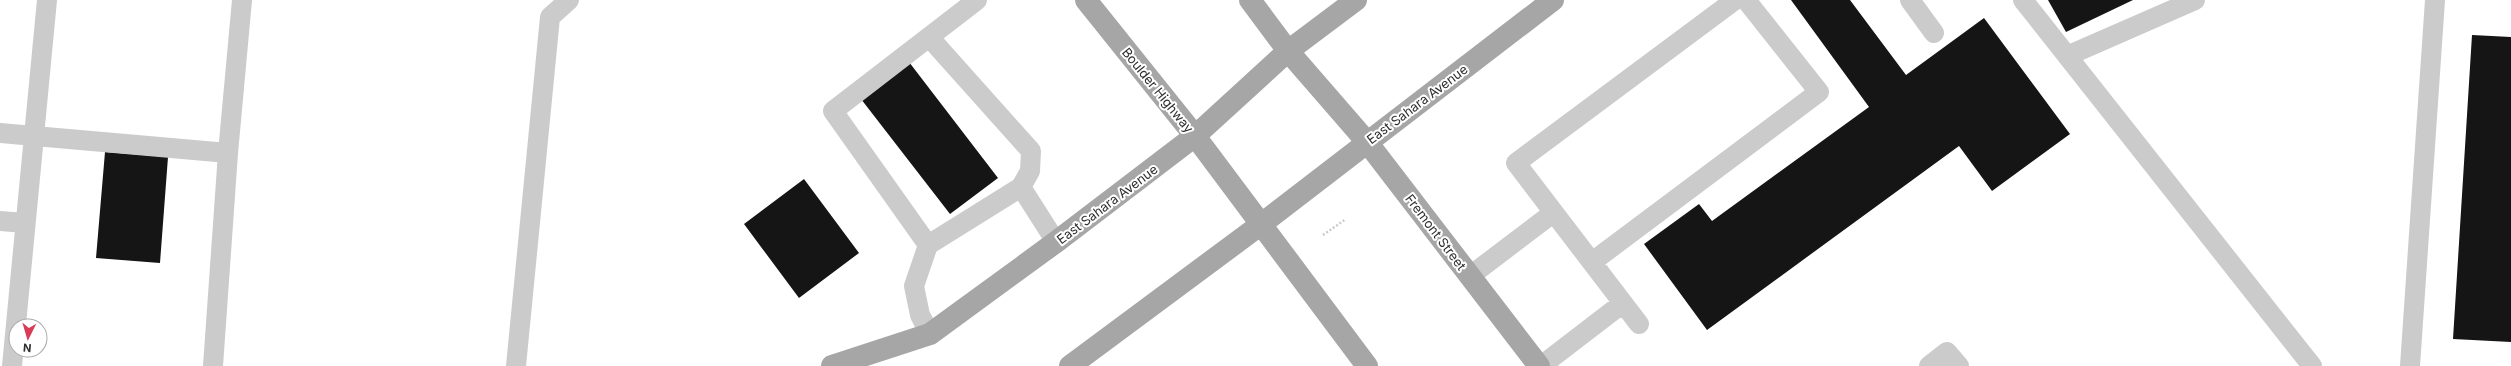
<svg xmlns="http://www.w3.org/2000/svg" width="2511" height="366" font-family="Inter,sans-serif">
	<rect width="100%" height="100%" fill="#fff"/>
	<path fill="#151515" d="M1791 0H1850L1906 75 1984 18 2070 134 1992 191 1959 146 1707 330 1644 244 1699 204 1712 221 1869 107Z
		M2048 0H2133L2066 32Z
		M2472 35 2511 37V342L2453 339Z
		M909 62 998 178 950 214 861 99Z
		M105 152 168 157 160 263 96 258Z
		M804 179 859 253 799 298 744 224Z"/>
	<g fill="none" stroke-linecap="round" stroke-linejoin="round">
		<path stroke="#cbcbcb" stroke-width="2.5" stroke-dasharray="2 2" stroke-linecap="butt" d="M1323 235 1346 219"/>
		<path stroke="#cbcbcb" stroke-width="20" d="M1910 0 1934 33
			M2023 0 2312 366
			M2067 56 2195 0
			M0 133 228 153 242 0
			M1021 187 1056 242
			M0 221 25 223
			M928 245 1021 187 1030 171 1031 151 929 37
			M1592 262 1819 92 1746 0
			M1470 276 1553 213
			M1639 324 1516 163 1735 0
			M930 334 920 315 914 286 928 245 833 111 977 0
			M12 366 47 0
			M213 366 228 153
			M516 366 550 17 569 0
			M1541 366 1623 303
			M1929 366 1947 352 1959 366
			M2410 366 2435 0"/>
		<path stroke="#a6a6a6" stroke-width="22" d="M1086 0 1195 136 1367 366
			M1250 0 1288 51 1367 142 1539 366
			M832 366 930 334 1056 242 1195 136 1288 51 1356 0
			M1070 366 1260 225 1553 0"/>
	</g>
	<g text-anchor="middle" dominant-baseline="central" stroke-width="4" stroke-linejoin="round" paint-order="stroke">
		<g font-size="13" fill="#2e2e2e" stroke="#fff">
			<text transform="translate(1158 90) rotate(51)">Boulder Highway</text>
			<text transform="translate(1417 104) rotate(-37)">East Sahara Avenue</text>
			<text transform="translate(1107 204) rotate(-37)">East Sahara Avenue</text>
			<text transform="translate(1436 232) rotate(53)">Fremont Street</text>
		</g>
	</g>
	<g transform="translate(28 338) rotate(185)"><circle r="19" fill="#ffffff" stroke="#ababab"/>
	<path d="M0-3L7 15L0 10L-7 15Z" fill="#d83d57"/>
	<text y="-6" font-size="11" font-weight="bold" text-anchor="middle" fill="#2e2e2e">N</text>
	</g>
</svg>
